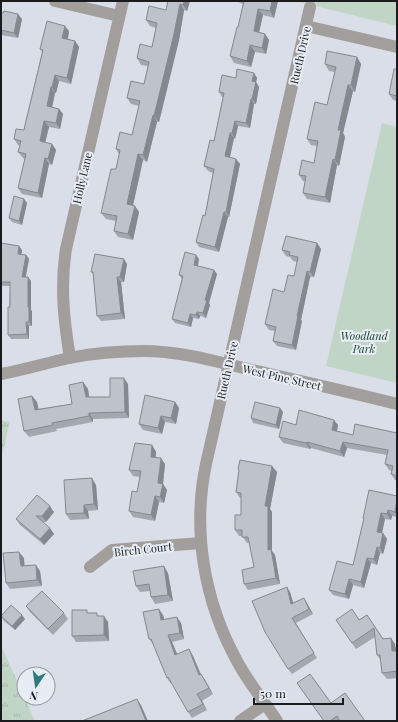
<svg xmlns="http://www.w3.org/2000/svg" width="398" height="722" font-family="'Playfair Display',serif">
	<defs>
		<pattern id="grass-tufts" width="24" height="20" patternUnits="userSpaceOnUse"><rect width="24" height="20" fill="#c1d5c7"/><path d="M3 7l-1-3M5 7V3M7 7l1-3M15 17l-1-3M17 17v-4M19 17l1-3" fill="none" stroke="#a5b6aa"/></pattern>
	</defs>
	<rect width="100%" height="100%" fill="#dadee8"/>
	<path fill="url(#grass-tufts)" d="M1 420 10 422 1 459Z
		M1 645 35 721H1Z"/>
	<path fill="#c1d5c7" d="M295 1H397V26Z
		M382 123 397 127V383L326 366Z"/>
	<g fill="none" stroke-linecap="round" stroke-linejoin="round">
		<path stroke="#a29e9b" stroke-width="12" d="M55 1 119 16
			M306 26 397 47
			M70 358C64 321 60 287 66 249L123 1
			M1 374C24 370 46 363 69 358 94 353 119 351 144 351 181 351 217 362 252 370 300 381 349 392 397 404
			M90 567 112 550 201 543
			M240 721 265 704
			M277 721C264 701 248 682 237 661 204 601 192 530 206 464L310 7"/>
	</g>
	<path fill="#a3a7af" d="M168 1H190L187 11 184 10 179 40 159 122H157L147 162 143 160 133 205 135 206 139 212 133 240 118 237 114 231 116 221 106 219 101 213 116 169 119 154 116 149 132 135 139 106 131 104 127 98 144 84 148 66 141 65 137 58 152 47 156 28 150 26 146 20 166 10Z
		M238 1H278L274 18 263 15 259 32 265 34 269 40 266 54 255 52 251 67 234 63 230 56 238 27 243 4 240 3Z
		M1 13 22 19 18 38 1 35Z
		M69 31 68 39 75 41 79 47 71 84 59 81 56 93H55L52 107 59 109 63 114 60 129 49 127 45 143 52 144 56 150 52 165 49 164 42 198 22 194 18 188 25 159 23 158 18 152 20 146 18 145 14 139 24 130 25 125 42 52 40 49Z
		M357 57 361 64 355 92 353 91 343 133 345 137 339 166 337 165 330 203 307 199 303 193 305 181H303L299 175 314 163 317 146 311 145 307 139 327 105 335 72 329 71 325 64Z
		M397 69V101L393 100 389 94Z
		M254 73 257 78 256 82 259 87 256 104H254L250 128 238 126 235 139 234 138 230 157 236 159 240 164 229 217H228L219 252 199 247 196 242 205 216 213 173 208 171 204 166 214 141 223 97H222L219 92 236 78Z
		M24 199 27 203 22 225 12 222 9 218Z
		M1 243 19 246 22 250 21 254 26 255 29 259 25 277 31 281V310L32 311V326H29V339H11L8 335 10 286H1Z
		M317 243 321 249 314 277H310L301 320 302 321 296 350 277 346 273 341 275 331 269 330 265 324 294 276 297 262 293 261 290 257 286 256 282 250Z
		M199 259 198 266 217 274 209 303 210 305 206 318 200 316 199 319 193 318 191 327 175 323 172 319 182 279 179 275Z
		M127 264 124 282H121L125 319 101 321 97 316 93 274 91 272Z
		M83 382 88 389 89 397H110L128 384 129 418 93 419V422L56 429 57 431 29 437 24 431 32 396 37 402 38 409 72 404Z
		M175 402 179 408 176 424 165 422 162 434 143 430 139 424Z
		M280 408 283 412 279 429 253 423 251 418Z
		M296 425H338L337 431 353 435 397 433V481L395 480 391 474 392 471 389 470 385 464 387 455 347 448 344 457 311 448 310 449 283 443 279 437Z
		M152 445 156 452V457L165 464 163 484 167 490 164 503 159 502 155 521 133 517 129 511 137 492 140 477 133 476 129 470Z
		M238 469 277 472 270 509 272 512V551L275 555 280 584 248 590 244 584 254 567 250 543H247L242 536H239L235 530 241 515V498H240L236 492 239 471Z
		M96 485 98 510 88 511 89 519 70 520 66 514Z
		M397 496V517L392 516 391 520 385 519 382 533H383L387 539 383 554 380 553 377 565 371 563 364 588 353 585 349 599 333 595 329 590 353 565 364 519 363 518Z
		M54 512 46 522H43L54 534 44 545 20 525 16 519Z
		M24 558V566L40 571 42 586 10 589 6 583Z
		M168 573 173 601 155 604 151 597 150 591 140 592 136 586Z
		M290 592 293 603H307L313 614 296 623 317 658 292 674 288 669Z
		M26 606 64 613 68 619 53 635 30 612Z
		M90 613 99 616 108 622 109 641 76 642 72 636Z
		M163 615 164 620 181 623 184 639 172 642 177 654 189 649 193 656 201 674 205 680 213 694 202 701 207 710 192 718 188 712 172 684H171L167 678 154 645 149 639Z
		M367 615 383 639 395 644 396 651H397V678L387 679 382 673 381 661 377 655 375 637 356 649 336 620H359Z
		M1 616 25 619 15 630 4 621Z
		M331 703 365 721H324Z"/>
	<path fill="#85888e" d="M184 1H190L187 11 183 5Z
		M272 1H278L274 18 270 11Z
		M180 4 184 10 179 40 159 122 154 116Z
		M258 9 263 15 258 37 254 31Z
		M18 14 22 19 18 38 14 33Z
		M65 26 69 31 67 43 62 38Z
		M265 34 269 40 266 54 262 48Z
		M75 41 79 47 71 84 67 78Z
		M250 45 255 52 251 67 247 61Z
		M357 57 361 64 355 92 351 85Z
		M254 73 257 78 256 82 259 87 256 104 252 99V81Z
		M55 75 59 81 56 93 52 87Z
		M348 85 353 91 343 133 345 137 339 166 335 160 338 130Z
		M51 87 55 93 51 112 47 106Z
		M251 99 254 104 250 128 246 123Z
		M59 109 63 114 60 129 56 123Z
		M153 115 157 122 147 162 143 155Z
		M44 121 49 127 44 147 40 141Z
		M235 121 238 126 235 139 232 133Z
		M230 133 234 138 229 161 225 156Z
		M52 144 56 150 52 165 48 159Z
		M138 154 143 160 132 210 127 204Z
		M45 158 49 164 42 198 38 193Z
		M236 159 240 164 229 217 226 212Z
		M333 159 337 165 330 203 325 197Z
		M24 199 27 203 22 225 19 221Z
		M135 206 139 212 133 240 128 234Z
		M224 212 228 217 219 252 215 247Z
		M317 243 321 249 314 277 310 272Z
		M19 246 22 250 21 258 18 254Z
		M26 255 29 259 25 281 22 277Z
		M196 255 199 259 197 269 194 265Z
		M124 259 127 264 124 282 120 277Z
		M214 270 217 274 209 303 210 305 206 318 203 313 205 300Z
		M307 271 310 277 301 320 302 321 296 350 292 345 297 316Z
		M28 277 31 281V310L32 311V326L29 322 28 307Z
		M117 277 121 282 125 319 121 313Z
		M197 312 200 316 199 319 196 315Z
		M190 314 193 318 191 327 188 323Z
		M26 322 29 326V339L27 334Z
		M124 378 128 384 129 418 125 412Z
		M83 382 88 389 90 403 86 397Z
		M32 396 37 402 40 416 35 410Z
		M175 402 179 408 176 424 171 418Z
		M280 408 283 412 279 429 276 425Z
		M89 413 93 419V422L89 416Z
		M161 416 165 422 162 434 158 428Z
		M334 420 338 425 336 436 332 430Z
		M307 442 311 448 310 449 306 443Z
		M343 442 347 448 344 457 340 451Z
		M152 445 156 452 155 463 151 457Z
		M161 458 165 464 163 484 167 490 164 503 160 497 158 483Z
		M272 466 277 472 270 509 272 512V551L275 555 280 584 276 578 268 550 265 506Z
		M92 478 96 485 98 510 94 504Z
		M155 496 159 502 155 521 151 515Z
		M397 500V515L395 512Z
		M84 505 88 511 89 519 84 513Z
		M50 506 54 512 46 522 42 516Z
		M388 510 392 516 391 520 387 514Z
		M381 513 385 519 381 537 377 532Z
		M50 528 54 534 44 545 40 539Z
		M383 533 387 539 383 554 380 548Z
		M377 547 380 553 377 565 374 559Z
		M19 552 24 558 25 572 21 566Z
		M367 558 371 563 364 588 361 582Z
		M36 565 40 571 42 586 37 580Z
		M164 566 168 573 173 601 168 595Z
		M349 579 353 585 349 599 345 594Z
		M287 587 290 592 295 609 291 604Z
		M304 598 307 603 313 614 309 609Z
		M159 609 163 615 166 626 161 620Z
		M22 615 25 619 15 630 12 626Z
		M104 616 108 622 109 641 104 635Z
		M177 617 181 623 184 639 180 633Z
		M168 635 172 642 180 661 175 655Z
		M391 638 395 644 397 657 392 651Z
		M189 649 193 656 203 681 199 675Z
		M201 674 205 680 213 694 209 688Z
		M197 694 202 701 207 710 203 704Z
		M137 699 141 705 148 721H146Z"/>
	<path fill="#bec2cb" stroke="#85888e" d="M168 1H184L183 5 180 4 174 34 154 116 153 115 143 155 138 154 127 204 135 206 128 234 114 231 117 216 101 213 111 169H116L120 150 116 149 120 132 132 135 140 101 127 98 131 81 144 84 149 62 137 58 140 44 152 47 157 23 146 20 149 6 166 10Z
		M244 1H272L270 11 258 9 254 31 265 34 262 48 250 45 247 61 230 56 237 27H238Z
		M4 11 18 14 14 33 1 30V13H3Z
		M47 21 65 26 62 38 75 41 67 78 55 75 52 87H51L47 106 59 109 56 123 44 121 40 141 52 144 48 159 45 158 38 193 18 188 26 154 18 152 21 141 14 139 16 129 24 130 25 125 43 50 40 49Z
		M327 51 357 57 351 85H348L338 130H341L335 160 333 159 325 197 303 193 306 176 299 175 302 160 314 163 318 141 307 139 315 102 327 105 336 67 325 64Z
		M237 69 254 73 252 81 256 82 252 99H251L246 123 235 121 232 133H230L225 156 236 159 226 212H224L215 247 196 242 203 215 205 216 214 169 204 166 210 140 214 141 224 93 219 92 222 75 236 78Z
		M394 69H397V96L389 94Z
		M14 196 24 199 19 221 9 218Z
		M286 236 317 243 310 272 307 271 297 316H298L292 345 273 341 276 327 265 324 273 289 284 292 288 275 294 276 298 257 289 255 290 252 282 250Z
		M1 243 19 246 18 254 26 255 22 277H28V307H29V322H26L27 334 8 335V307H10V282H1Z
		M185 252 196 255 194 265 214 270 205 300H207L203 313 197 312 196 315 190 314 188 323 172 319 183 276 179 275Z
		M95 254 124 259 120 277H117L121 313 97 316 93 272H91Z
		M110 378H124L125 412 89 413V416L52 423 53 425 24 431 18 399 32 396 35 410 72 404 69 385 83 382 86 397H110Z
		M145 395 175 402 171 418 161 416 158 428 139 424Z
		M255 402 280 408 276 425 251 418Z
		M299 410 334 420 332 430 353 435 355 424 397 433V476L391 474 393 466 385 464 388 450 343 442 340 451 307 442 306 443 279 437 283 421 296 425Z
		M135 443 152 445 151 457 161 458 158 483 163 484 160 497 155 496 151 515 129 511 132 491 137 492 141 471 129 470Z
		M240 460 272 466 265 506H268V550L271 549 276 578 244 584 242 570 254 567 248 537H242V530H235V515H241V493L236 492 239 470 238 469Z
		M92 478 94 504 84 505V513L66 514 64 480Z
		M369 490 397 496V500L395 512 388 510 387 514 381 513 377 532 383 533 380 548 377 547 374 559 367 558 361 582 349 579 345 594 329 590 337 561 353 565 364 518H363Z
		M37 495 50 506 42 516H36L50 528 40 539 16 519Z
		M19 552 21 566 36 565 37 580 6 583 3 553Z
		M164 566 168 595 151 597 149 584 136 586 133 571Z
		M287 587 291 604 304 598 309 609 292 618 314 653 288 669 265 632 252 601Z
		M42 591 64 613 48 629 26 606Z
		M11 605 22 615 12 626 1 616Z
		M159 609 161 620 177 617 180 633 168 635 175 655 189 649 199 675 201 674 209 688 197 694 203 704 188 712 168 677 167 678 151 639H149L143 612Z
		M352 609 359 620 367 615 383 639 391 638 392 651H397V671L382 673 380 655H377L374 628 352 643 336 620Z
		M72 610H87V613H97V616H104V635L72 636Z
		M310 674 331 703 345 693 365 721H340L337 716 330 721H324L297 683Z
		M137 699 146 721H82Z"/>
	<g text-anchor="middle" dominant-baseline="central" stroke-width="4" stroke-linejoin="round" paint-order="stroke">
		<g font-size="11" fill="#191b1e" stroke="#e7ecf5">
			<text transform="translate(300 55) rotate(-77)">Rueth Drive</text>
			<text transform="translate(82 178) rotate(-77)">Holly Lane</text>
			<text transform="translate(227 370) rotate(-77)">Rueth Drive</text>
			<text transform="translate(282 377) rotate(13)">West Pine Street</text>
			<text transform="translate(143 549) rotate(-6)">Birch Court</text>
		</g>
		<g font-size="11" font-style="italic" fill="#14482b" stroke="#e7ecf5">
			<text x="364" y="335">Woodland<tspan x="364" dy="13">Park</tspan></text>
		</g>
	</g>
	<rect width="398" height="722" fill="none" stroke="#191b1e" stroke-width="4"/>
	<g transform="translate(36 686) rotate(193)"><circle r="19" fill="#e7ecf5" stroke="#95989f"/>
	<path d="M0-3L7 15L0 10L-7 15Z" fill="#317a7e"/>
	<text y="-6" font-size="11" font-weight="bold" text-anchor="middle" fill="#191b1e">N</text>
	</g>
	<path d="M254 698v6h89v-6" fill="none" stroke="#191b1e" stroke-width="2"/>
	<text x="260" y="698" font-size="12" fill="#191b1e" stroke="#e7ecf5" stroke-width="3" paint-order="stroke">50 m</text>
</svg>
